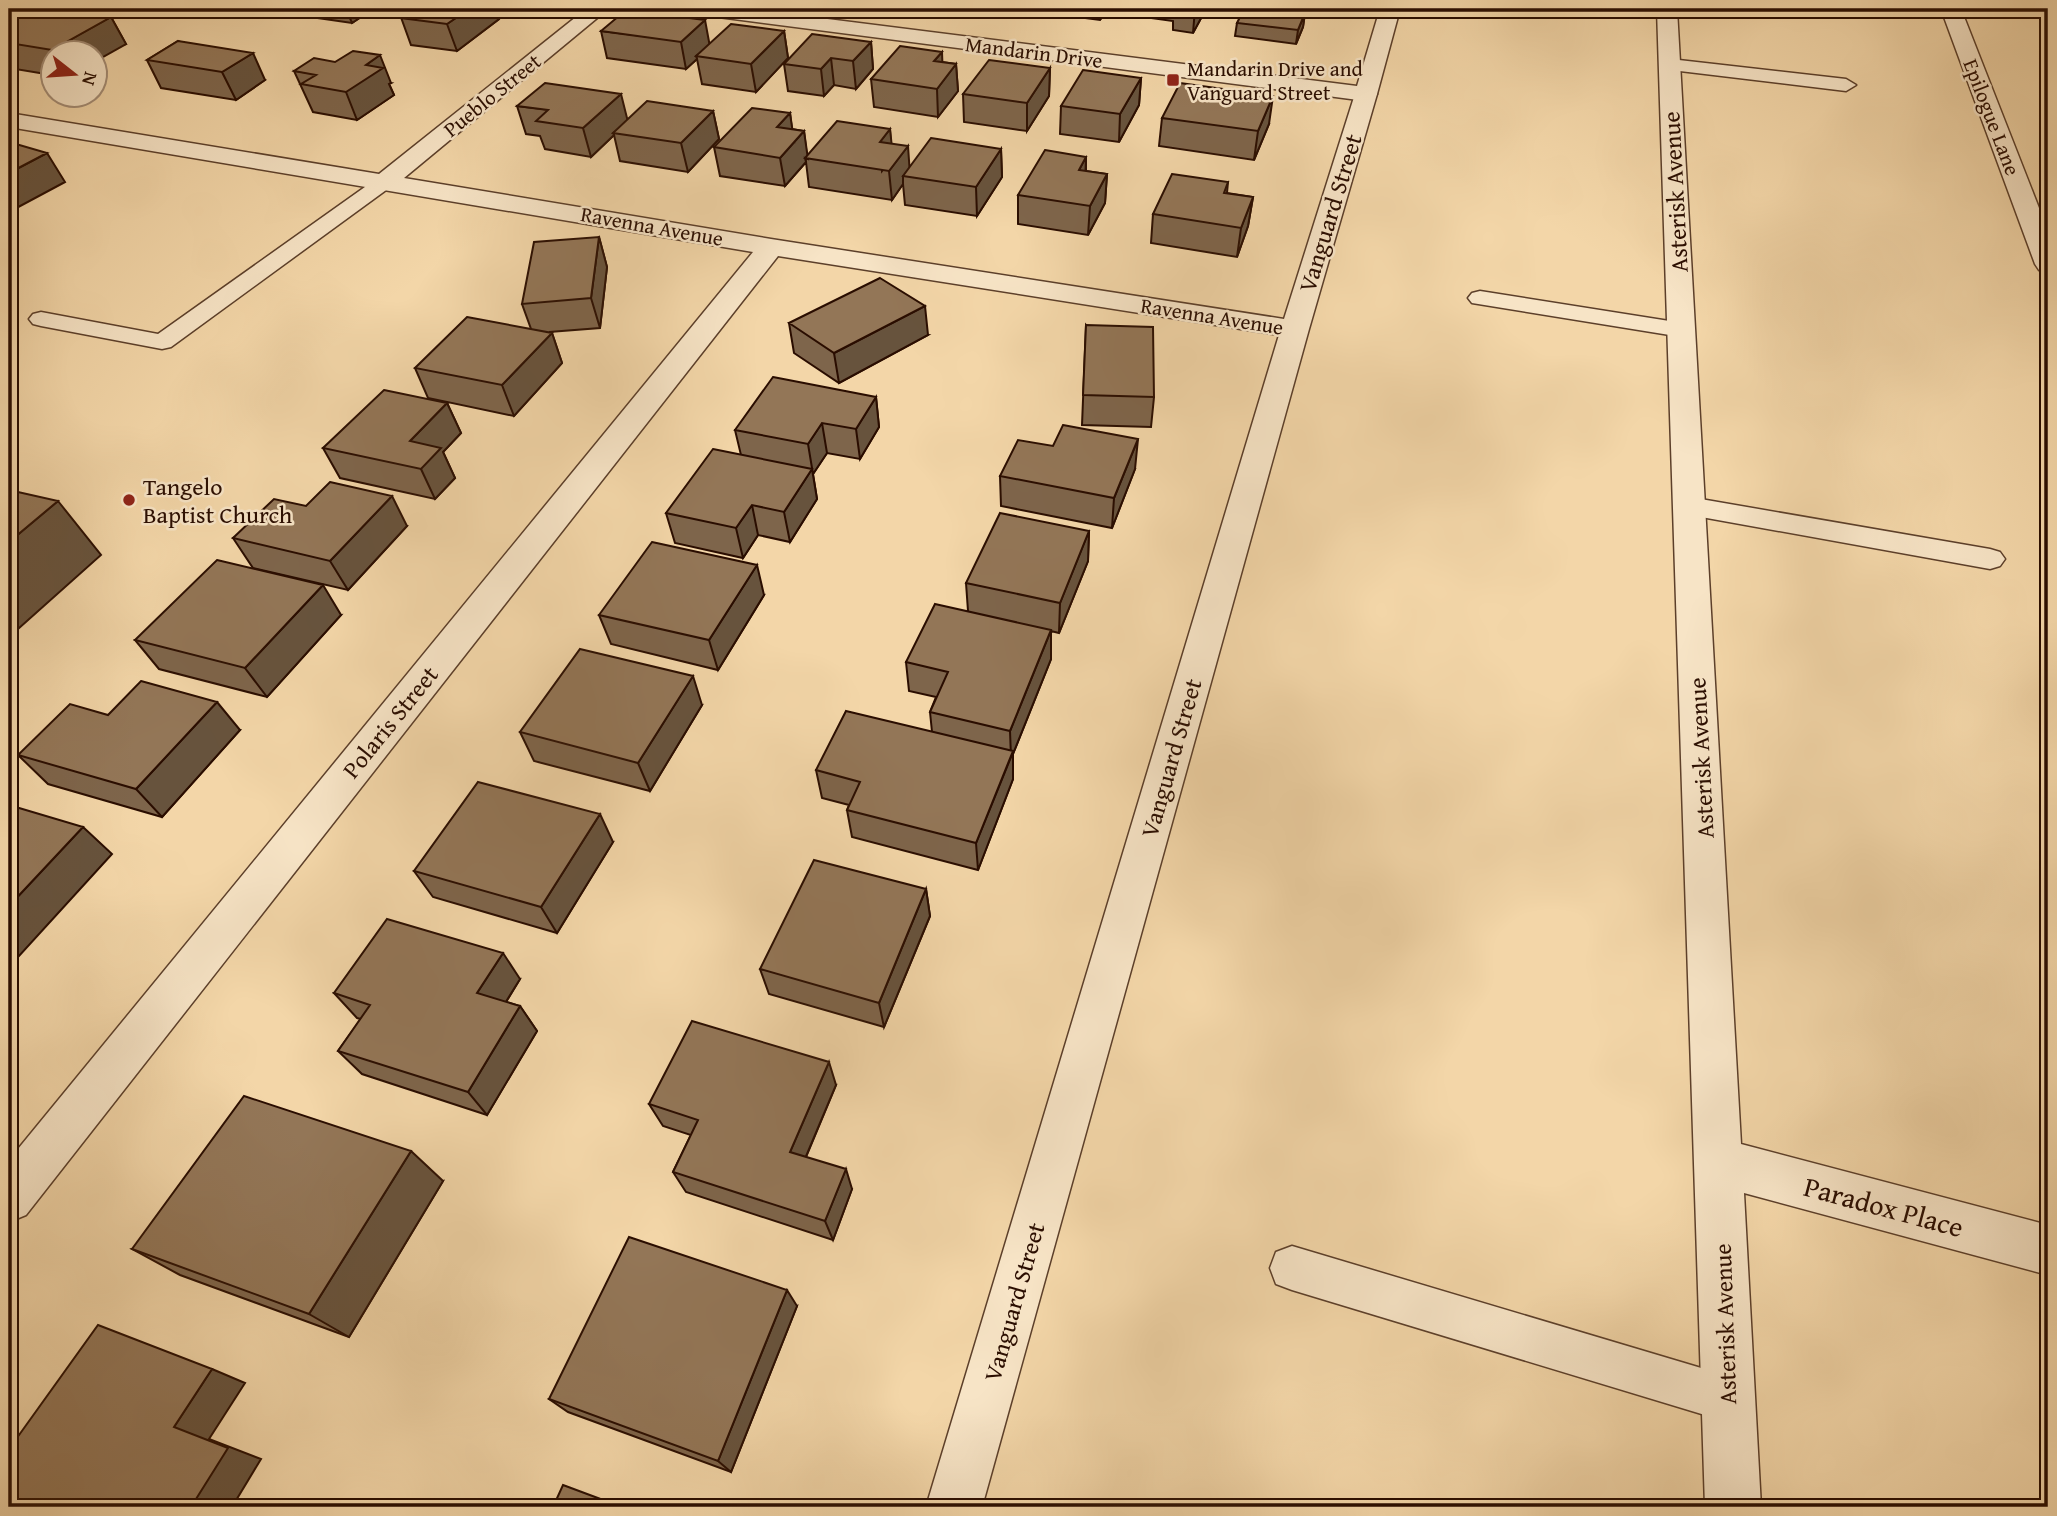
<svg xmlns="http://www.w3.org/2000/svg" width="2057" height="1516" font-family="'Gentium Book Plus',serif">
	<rect width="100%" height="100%" fill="#f3d6a8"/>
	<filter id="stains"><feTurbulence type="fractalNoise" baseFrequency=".00286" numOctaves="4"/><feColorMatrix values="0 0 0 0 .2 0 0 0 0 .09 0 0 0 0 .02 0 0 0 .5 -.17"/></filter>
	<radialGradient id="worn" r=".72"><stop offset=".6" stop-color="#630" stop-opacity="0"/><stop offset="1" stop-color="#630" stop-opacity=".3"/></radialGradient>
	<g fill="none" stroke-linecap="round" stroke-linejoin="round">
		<g stroke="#5c3f2a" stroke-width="3">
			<path id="service" d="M1670 59 1846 79 1856 85 1846 91 1663 69 1661 65 1663 61Z
				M386 175 393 177 397 181 393 185 171 347 162 349 41 326 33 324 29 319 33 314 41 312 158 334 379 177Z
				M1480 291 1682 323 1691 325 1694 330 1691 335 1682 337 1472 303 1468 298 1472 293Z
				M1689 497 1990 549 2000 552 2005 559 2000 566 1990 569 1679 513 1675 506 1679 499Z
				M1292 1246 1728 1376 1745 1382 1751 1399 1745 1416 1728 1422 1292 1290 1276 1284 1270 1268 1276 1252Z"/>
		</g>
		<g stroke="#5c3f2a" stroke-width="3">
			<path id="minor" d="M586 9H608L404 178 771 239 1284 319 1355 94 1358 89H1374L1377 94 1309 329 982 1507H926L1279 335 778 256 26 1215 9 1222V1160L753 252 9 127V113L379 174Z
				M1657 9H1677L1741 1144 2048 1225V1275L1744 1193 1761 1507H1705Z
				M1941 9H1961L2048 231V272L2039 270 2035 264Z"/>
		</g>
		<g stroke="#5c3f2a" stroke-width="3">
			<path id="tertiary" d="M693 9H749L1357 86 1380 9H1400L1377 94 1374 99 1366 101 703 15 696 13Z"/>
		</g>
		<use href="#service" fill="#f7e4c6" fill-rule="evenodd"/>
		<use href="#minor" fill="#f7e4c6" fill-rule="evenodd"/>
		<use href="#tertiary" fill="#f7e4c6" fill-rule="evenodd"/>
	</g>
	<path fill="#7e654b" stroke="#2a0d00" stroke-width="2" d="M184 9H233L220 16 185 11Z
		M281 9H373L352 23 283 13Z
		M398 9H496L499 19 457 51 411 45Z
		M1040 9H1107L1100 20 1040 12Z
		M1136 9H1206L1193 33 1173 30V21L1136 16Z
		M1305 13 1303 27 1296 44 1235 36 1237 23Z
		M9 17H111L126 44 94 52H52V75L9 68Z
		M601 31 709 44 784 31 788 58 756 92 702 84 697 59 686 69 607 58Z
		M178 41 265 80 236 100 161 88 147 60Z
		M871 42 873 69 856 89 834 85 824 96 788 91 784 64Z
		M942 52V62L956 64 958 91 938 117 874 107 871 79Z
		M1050 68 1049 96 1027 131 964 122 963 94Z
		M294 71 391 83 389 84 394 95 357 120 313 112Z
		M1141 78 1139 105 1119 142 1060 134 1061 106Z
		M517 106 627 119 713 111 719 139 688 172 620 161 614 135 591 157 545 149 540 136 526 134Z
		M790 113 792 129 804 131 807 156 890 129 891 144 910 166 1001 149 1002 177 977 216 905 205 903 184 892 200 809 187 806 162 785 186 720 176 714 147Z
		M1162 118 1269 124 1254 160 1159 146Z
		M1086 157V171L1107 174 1105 203 1088 235 1018 224V195Z
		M1228 182 1227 193 1253 197 1248 226 1237 257 1151 243 1153 214Z
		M599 237 607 267 600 328 549 332 552 333 562 363 514 416 428 398 415 368 531 329 522 304Z
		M789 323 928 335 839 383 794 353Z
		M1086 325 1154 397 1151 427 1082 425Z
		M876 397 879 427 860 459 827 453 813 474 817 499 790 542 758 535 743 558 675 543 666 513 741 455 735 430Z
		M447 403 461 433 443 452 455 478 435 499 340 478 323 448Z
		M1135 469 1112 528 1001 506 1000 476Z
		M306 506 407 526 348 590 253 568 233 538Z
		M1089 531 1088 561 1059 633 1051 631V659L1013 754V779L978 870 852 837 847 810 849 805 822 798 816 770 932 732 930 712 936 697 909 691 906 662 968 611 966 583Z
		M764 595 718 670 611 644 599 615Z
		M341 615 267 697 159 669 135 640Z
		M702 705 650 791 534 761 520 732Z
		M108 715 240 730 162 817 48 784 18 755Z
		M613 842 557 933 433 897 414 871Z
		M926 889 930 916 884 1027 769 994 760 969Z
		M520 979 506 1002 520 1006 537 1031 487 1115 362 1074 338 1051 361 1019 357 1018 334 993Z
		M836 1085 806 1157 852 1189 833 1240 686 1192 673 1172 691 1135 663 1126 649 1104Z
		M443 1181 349 1337 180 1275 132 1249Z
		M797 1306 731 1472 568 1412 549 1399Z"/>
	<path fill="#67533d" stroke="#2a0d00" stroke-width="2" d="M217 9H233L220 16Z
		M346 9H373L352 23Z
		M469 9H496L499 19 457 51 447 24Z
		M1101 9H1107L1100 20Z
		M1195 9H1206L1193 33Z
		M1305 13 1303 27 1296 44 1298 30Z
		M111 17 126 44 94 62V52H53L52 50Z
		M705 20 710 47 696 56 697 59 686 69 681 42Z
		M784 31 788 58 756 92 751 64Z
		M871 42 873 69 856 89 853 61Z
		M942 52 943 79 934 61Z
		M253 53 265 80 236 100 222 72Z
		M380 55 391 83 389 84 394 95 357 120 346 92 366 65Z
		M831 58 834 85 824 96 821 69Z
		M956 64 958 91 938 117 937 89Z
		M1050 68 1049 96 1027 131V103Z
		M1141 78 1139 105 1119 142 1120 114Z
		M621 94 628 122 613 133 614 135 591 157 583 128Z
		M1273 96 1269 124 1254 160 1258 131Z
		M713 111 719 139 688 172 681 143Z
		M790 113 794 141 777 127Z
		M890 129 893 157 882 171 880 142Z
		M804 131 808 159 805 158 806 162 785 186 780 158Z
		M908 146 910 175 903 176V184L892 200 889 171Z
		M1001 149 1002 177 977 216 976 187Z
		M47 153 65 182 9 212V173Z
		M1086 157 1085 185 1079 170Z
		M1107 174 1105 203 1088 235 1090 206Z
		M1253 197 1248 226 1237 257 1241 228Z
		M599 237 607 267 600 328 591 298Z
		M925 306 928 335 839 383 834 353Z
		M552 333 562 363 514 416 502 385Z
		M876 397 879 427 860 459 856 429Z
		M447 403 461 433 443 452 455 478 435 499 421 469 410 441Z
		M822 423 827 453 813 474 808 444Z
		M1138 439 1135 469 1112 528 1114 498Z
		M812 469 817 499 790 542 784 512Z
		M392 496 407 526 348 590 330 561Z
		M58 501 101 555 9 637V542Z
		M752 505 758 535 743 558 736 528Z
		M1089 531 1088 561 1059 633 1060 603Z
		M757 565 764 595 718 670 709 640Z
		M323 585 341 615 267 697 245 668Z
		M1051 630V659L1013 754V779L978 870 976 843 1011 757 1010 731Z
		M693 676 702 705 650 791 638 763Z
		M217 702 240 730 162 817 136 789Z
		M600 814 613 842 557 933 541 907Z
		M83 827 112 854 9 967V906Z
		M926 889 930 916 884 1027 879 1003Z
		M503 953 520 979 496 1018 477 993Z
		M520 1006 537 1031 487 1115 468 1092Z
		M829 1062 836 1085 799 1173 790 1152Z
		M411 1151 443 1181 349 1337 309 1314Z
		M846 1169 852 1189 833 1240 825 1221Z
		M787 1290 797 1306 731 1472 718 1461Z
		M212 1369 245 1383 209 1439 261 1459 232 1507H191L174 1427Z"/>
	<path fill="#937657" stroke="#2a0d00" stroke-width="2" d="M25 9H58L111 17 52 50 9 43V17Z
		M414 9H469L447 24 401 18Z
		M1244 9H1271L1305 13 1298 30 1237 23Z
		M626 10 705 20 681 42 601 31Z
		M731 24 784 31 751 64 696 56Z
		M812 34 871 42 853 61 831 58 821 69 784 64Z
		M178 41 253 53 222 72 147 60Z
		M900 46 942 52 934 61 956 64 937 89 871 79Z
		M353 51 380 55 366 65 383 68 346 92 301 84 316 75 294 71 314 58 335 62Z
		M989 60 1050 68 1027 103 963 94Z
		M1083 70 1141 78 1120 114 1061 106Z
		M545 83 621 94 583 128 536 121 548 110 517 106Z
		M1180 83 1273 96 1258 131 1162 118Z
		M647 101 713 111 681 143 613 133Z
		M752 108 790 113 777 127 804 131 780 158 714 147Z
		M837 121 890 129 880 142 908 146 889 171 805 158Z
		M931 138 1001 149 976 187 903 176Z
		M9 142 47 153 9 173Z
		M1045 150 1086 157 1079 170 1107 174 1090 206 1018 195Z
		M1172 174 1228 182 1224 193 1253 197 1241 228 1153 214Z
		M599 237 591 298 522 304 534 242Z
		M880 278 925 306 834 353 789 323Z
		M467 317 552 333 502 385 415 368Z
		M1086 325 1153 327 1154 397 1083 395Z
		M773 377 876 397 856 429 822 423 808 444 735 430Z
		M384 390 447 403 410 441 441 448 421 469 323 448Z
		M1063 425 1138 439 1114 498 1000 476 1018 440 1053 446Z
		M713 449 812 469 784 512 752 505 736 528 666 513Z
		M330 482 392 496 330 561 233 538 274 499 306 506Z
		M9 490 58 501 9 542Z
		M1000 513 1089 531 1060 603 966 583Z
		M652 542 757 565 709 640 599 615Z
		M217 560 323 585 245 668 135 640Z
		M935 604 1051 630 1010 731 930 712 948 672 906 662Z
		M580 649 693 676 638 763 520 732Z
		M141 681 217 702 136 789 18 755 70 704 108 715Z
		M846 711 1013 751 976 843 847 810 860 782 816 770Z
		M478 782 600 814 541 907 414 871Z
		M9 805 83 827 9 906Z
		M814 860 926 889 879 1003 760 969Z
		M387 919 503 953 477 993 520 1006 468 1092 338 1051 370 1005 334 993Z
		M692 1021 829 1062 790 1152 846 1169 825 1221 673 1172 698 1120 649 1104Z
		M244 1096 411 1151 309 1314 132 1249Z
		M629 1237 787 1290 718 1461 549 1399Z
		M98 1325 212 1369 174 1427 228 1448 191 1507H9V1449Z
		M563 1485 622 1507H553Z"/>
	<g fill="#8f2418" stroke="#f7e4c6" stroke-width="2.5">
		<rect x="1166" y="73" width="14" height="14" rx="3.5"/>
		<circle cx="129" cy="500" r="7"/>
	</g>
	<g text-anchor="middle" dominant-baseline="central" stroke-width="5" stroke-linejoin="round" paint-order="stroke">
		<g font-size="21" fill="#2a0d00" stroke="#f7e4c6">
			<text transform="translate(1034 52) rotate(7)">Mandarin Drive</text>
			<text transform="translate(492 95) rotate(-39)">Pueblo Street</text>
			<text transform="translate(1992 117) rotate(69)">Epilogue Lane</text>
			<text transform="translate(652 226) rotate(10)">Ravenna Avenue</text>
			<text transform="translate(1212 316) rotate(9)">Ravenna Avenue</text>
		</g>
		<g font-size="21" fill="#2a0d00" stroke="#f7e4c6" text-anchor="start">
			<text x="1187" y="68">Mandarin Drive and<tspan x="1187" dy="24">Vanguard Street</tspan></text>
		</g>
		<g font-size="24" fill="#2a0d00" stroke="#f7e4c6">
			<text transform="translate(1675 192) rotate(-93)">Asterisk Avenue</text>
			<text transform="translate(1330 213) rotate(-73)">Vanguard Street</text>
			<text transform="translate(390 722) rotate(-51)">Polaris Street</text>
			<text transform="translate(1171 758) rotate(-74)">Vanguard Street</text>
			<text transform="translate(1701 758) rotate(-93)">Asterisk Avenue</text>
			<text transform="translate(1014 1302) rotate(-74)">Vanguard Street</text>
			<text transform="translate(1725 1324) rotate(-92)">Asterisk Avenue</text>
		</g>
		<g font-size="24" fill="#2a0d00" stroke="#f7e4c6" text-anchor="start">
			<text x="143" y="486">Tangelo<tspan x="143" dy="28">Baptist Church</tspan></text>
		</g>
		<g font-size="28" fill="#2a0d00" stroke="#f7e4c6">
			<text transform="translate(1884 1206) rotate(15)">Paradox Place</text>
		</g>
	</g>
	<rect width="2057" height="1516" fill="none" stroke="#f3d6a8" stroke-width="35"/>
	<rect x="10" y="10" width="2036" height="1495" fill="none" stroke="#2a0d00" stroke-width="3.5"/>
	<rect x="18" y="18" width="2022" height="1481" fill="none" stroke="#2a0d00" stroke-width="2"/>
	<g transform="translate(74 74) rotate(107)"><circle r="33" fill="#f7e4c6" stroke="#a58e77" stroke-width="2"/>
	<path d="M0-5L12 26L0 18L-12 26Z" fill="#8f2418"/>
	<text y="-10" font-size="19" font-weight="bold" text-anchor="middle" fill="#2a0d00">N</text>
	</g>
	<rect width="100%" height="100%" filter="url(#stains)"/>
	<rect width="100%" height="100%" fill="url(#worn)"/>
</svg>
